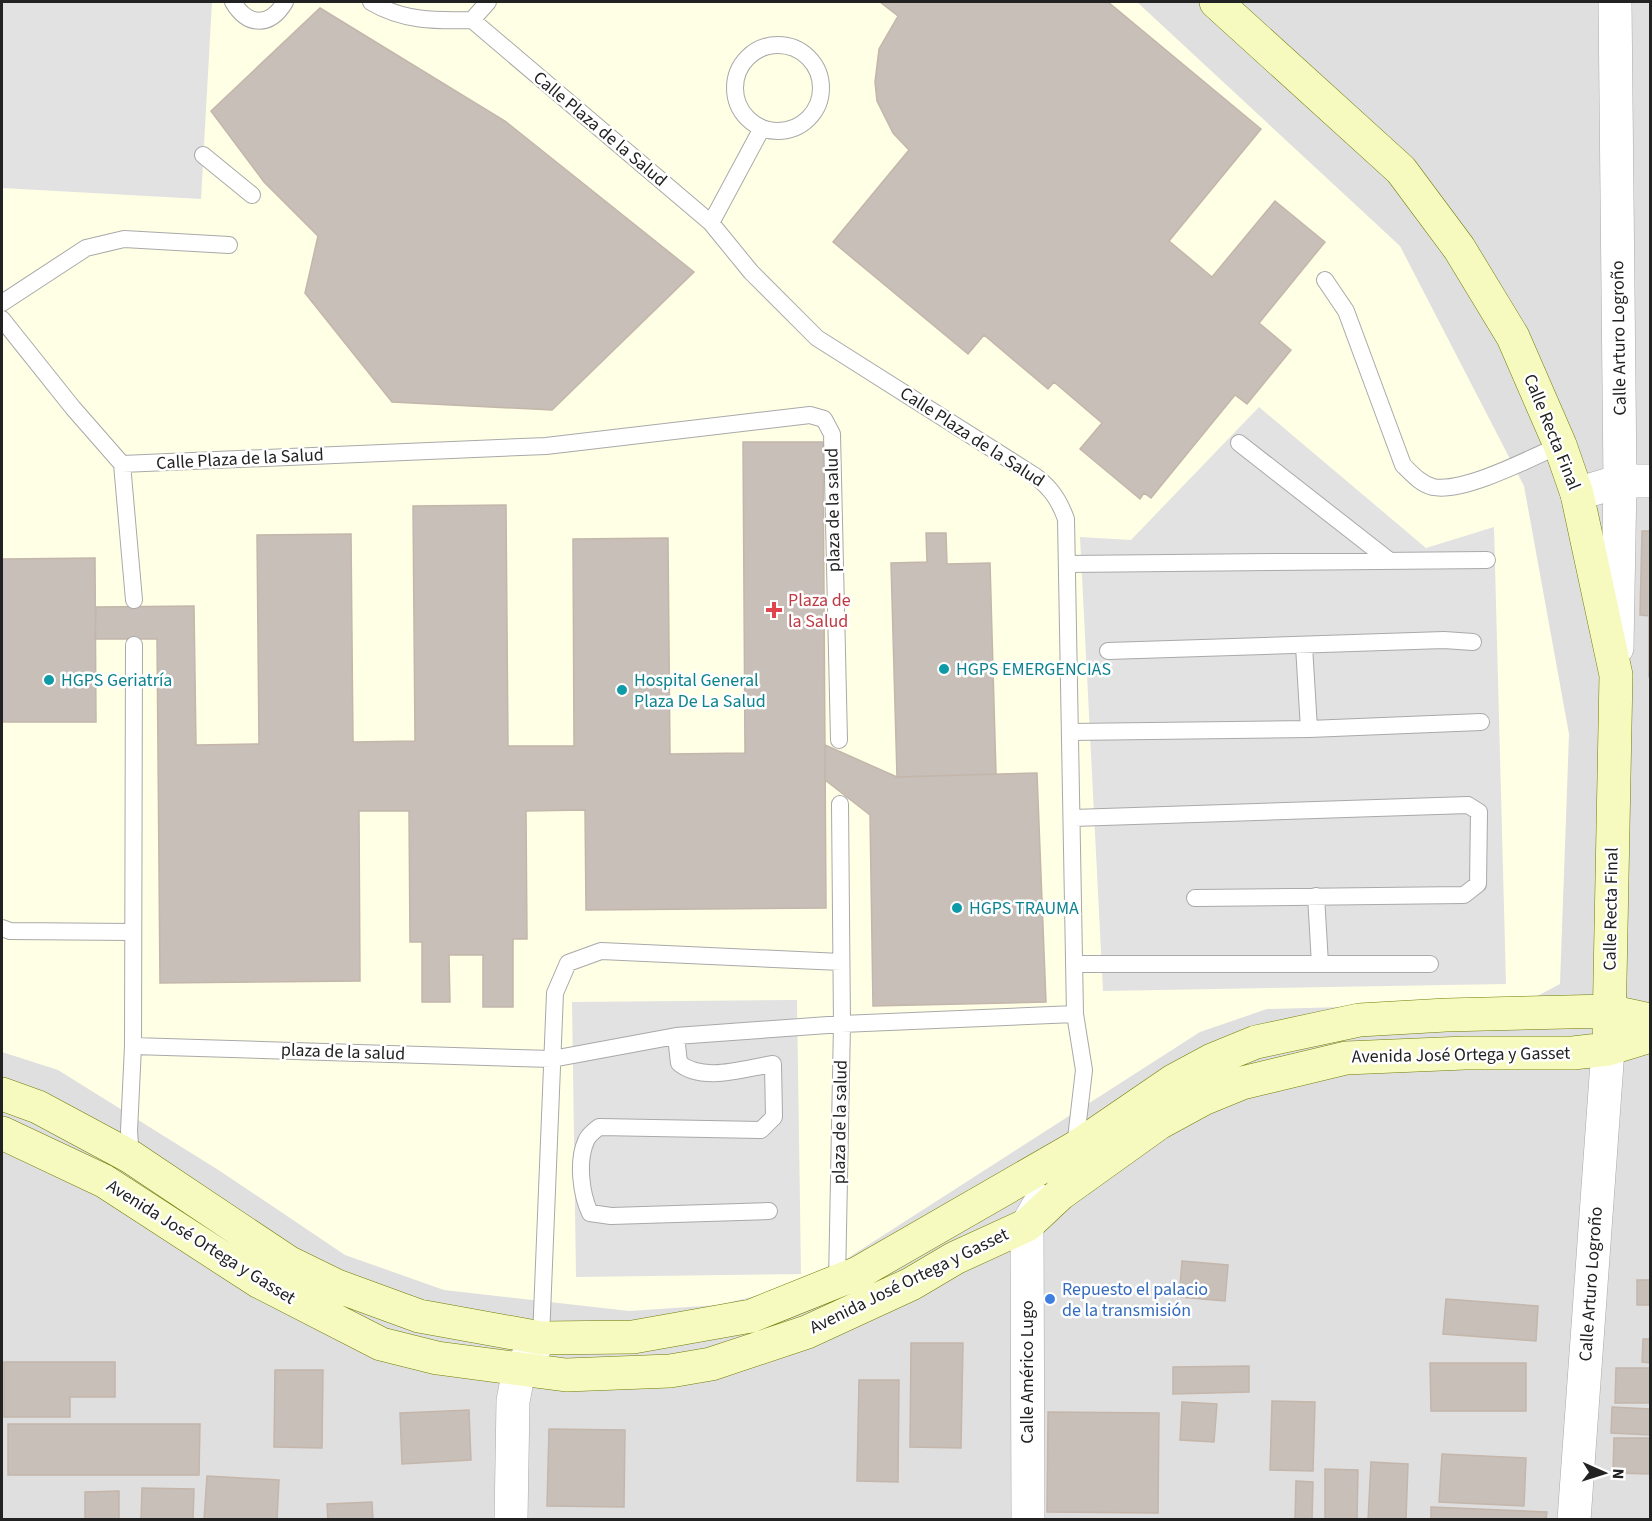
<svg xmlns="http://www.w3.org/2000/svg" width="1652" height="1521" font-family="'Source Sans 3',sans-serif">
	<rect width="100%" height="100%" fill="#f2efe9"/>
	<path fill="#e0dfdf" d="M2 2H1650V1519H2Z"/>
	<path fill="#ffffe5" d="M2 2H1137L1400 246 1524 486 1569 734 1560 984 1526 1002 1267 1009 1200 1032 809 1283 718 1305 629 1311 444 1290 345 1255 220 1171 58 1070 2 1052Z"/>
	<path fill="#e2e2e2" d="M2 2H212L201 199 2 188Z
		M1259 407 1426 548 1494 527 1506 984 1103 991 1080 537 1131 540Z
		M797 1000 801 1274 576 1277 572 1002Z"/>
	<path fill="#c7bfb8" stroke="#c4b6ab" stroke-width="1.5" d="M880 2H1108L1261 129 1169 241 1212 277 1275 201 1325 242 1259 323 1291 350 1247 404 1235 395 1151 498 1144 493 1140 499 1080 449 1102 423 1054 382 1048 389 984 335 968 354 833 242 909 150 893 133 877 101 875 82 879 49 898 16Z
		M320 8 505 121 694 272 552 410 392 402 305 293 318 236 264 182 211 111Z
		M743 442H823L826 908 586 910 585 810 526 811 527 939H513V1007H483V955H449L450 1002H422V942H410L409 811H359L360 981 160 983 157 639H95L96 607 194 606 196 745 259 744 257 535 351 534 353 742 415 741 413 506 506 505 508 746H574L573 539 668 538 670 754 745 753Z
		M1642 531H1650V616L1640 615Z
		M926 533H946L947 564 990 563 996 774 897 777 891 563 927 562Z
		M95 558 96 722H2V559Z
		M1649 616 1650 677H1649Z
		M825 745 897 777 1037 773 1046 1002 873 1006 870 815 825 780Z
		M1182 1261 1228 1265 1225 1301 1179 1297Z
		M1637 1280H1650V1305H1637Z
		M1446 1299 1538 1306 1536 1341 1443 1334Z
		M1643 1339H1650V1363L1642 1362Z
		M911 1343H963L961 1448 910 1447Z
		M4 1362H115V1397H70V1417H4Z
		M1430 1363H1526V1411H1431Z
		M1249 1366V1392L1173 1394V1367Z
		M1616 1368H1650V1403H1615Z
		M275 1370H323L322 1448 274 1447Z
		M859 1380H899L898 1482 857 1481Z
		M1272 1401 1315 1402 1313 1471 1270 1470Z
		M1182 1402 1217 1404 1214 1442 1180 1440Z
		M1612 1407 1650 1409V1435L1611 1433Z
		M469 1410 471 1460 402 1464 400 1413Z
		M1048 1412 1159 1413 1158 1513 1047 1512Z
		M8 1424H200L199 1475H8Z
		M549 1429 625 1430 624 1507 547 1506Z
		M1614 1438H1650V1474L1613 1473Z
		M1442 1454 1526 1458 1524 1506 1439 1502Z
		M1371 1462 1408 1464 1406 1520H1368Z
		M1325 1469 1358 1470 1357 1520H1325Z
		M207 1476 279 1480 277 1520H204Z
		M1296 1481 1313 1482 1312 1520H1295Z
		M142 1488 194 1489 193 1520H141Z
		M119 1491V1520H85V1492Z
		M372 1502 373 1520H328L327 1504Z
		M1431 1507 1547 1512 1546 1520H1431Z"/>
	<g fill="none" stroke-linecap="round" stroke-linejoin="round">
		<g stroke="#a9a9a9" stroke-width="18">
			<path id="lane" d="M233 2C248 27 270 27 285 2
				M371 2C403 21 435 21 472 20L711 223 751 272 817 338 1035 476C1051 488 1059 500 1066 519L1075 1014 1084 1070 1075 1147
				M472 20 488 2
				M735 88a43 43 0 1 1 86 0a43 43 0 1 1-86 0Z
				M203 155 252 195
				M711 223 762 128
				M1325 280 1346 311 1403 465C1412 474 1421 484 1433 487 1464 493 1531 458 1560 445
				M2 303 86 248 124 239 229 245
				M2 319 73 408 122 464
				M1239 443 1390 561
				M122 464 546 446 810 415 824 419 832 434 839 740
				M122 464 134 600
				M1067 564 1487 560
				M1108 651 1444 640 1473 642
				M1309 729 1481 722
				M1070 732 1309 729 1304 646
				M1073 818 1468 805 1479 812 1478 884 1464 895 1195 898
				M1316 896 1320 964
				M2 928 10 931 132 932
				M1074 964H1430
				M133 1046 552 1059 676 1036
				M131 1157 129 1131 133 1046 134 645
				M769 1211 611 1216 590 1213C581 1194 577 1161 586 1141 588 1135 594 1131 599 1127L761 1130 774 1117 773 1064C745 1068 703 1083 679 1063L676 1036 842 1024 1075 1014
				M837 1282 842 1024 840 804
				M541 1338 555 993 568 963 601 951 841 962"/>
		</g>
		<g stroke="#a9a9a9" stroke-width="34">
			<path id="street" d="M1615 2 1620 481 1617 648
				M1577 494 1620 481H1650
				M511 1520 513 1401 519 1370 535 1347
				M1028 1520 1027 1225 1041 1201
				M1574 1520 1608 1049"/>
		</g>
		<g stroke="#707d05" stroke-width="34">
			<path id="secondary" d="M1216 2 1401 170 1459 248 1513 337 1560 445 1577 494 1616 675 1609 1031
				M2 1094 38 1107 131 1157 288 1262 337 1286 419 1316 541 1338 633 1337 751 1316 858 1273 1075 1148 1173 1081 1212 1060 1256 1042 1359 1020 1446 1015 1609 1011 1650 1020
				M2 1133 104 1181 258 1281 381 1344 437 1358 566 1375 670 1371 711 1364 807 1332 911 1284 955 1258 1027 1225 1060 1194 1159 1123 1203 1099 1242 1083 1346 1058 1465 1053H1573L1608 1049 1650 1036"/>
		</g>
		<use href="#lane" stroke="#fff" stroke-width="16"/>
		<use href="#street" stroke="#fff" stroke-width="33"/>
		<use href="#secondary" stroke="#f7fabf" stroke-width="33"/>
	</g>
	<path fill="#e0444e" stroke="#fff" stroke-width="2" d="M771 601h6v6h6v6h-6v6h-6v-6h-6v-6h6z"/>
	<g fill="#0f9aa8" stroke="#fff" stroke-width="2">
		<circle cx="944" cy="669" r="6"/>
		<circle cx="49" cy="680" r="6"/>
		<circle cx="622" cy="690" r="6"/>
		<circle cx="957" cy="908" r="6"/>
	</g>
	<circle fill="#3f7fe0" stroke="#fff" stroke-width="2" cx="1050" cy="1299" r="6"/>
	<g text-anchor="middle" dominant-baseline="central" stroke-width="5" stroke-linejoin="round" paint-order="stroke">
		<g font-size="18" fill="#222" stroke="#fff">
			<text transform="translate(600 129) rotate(40)">Calle Plaza de la Salud</text>
			<text transform="translate(1619 338) rotate(-91)">Calle Arturo Logroño</text>
			<text transform="translate(1552 432) rotate(68)">Calle Recta Final</text>
			<text transform="translate(972 437) rotate(33)">Calle Plaza de la Salud</text>
			<text transform="translate(240 459) rotate(-3)">Calle Plaza de la Salud</text>
			<text transform="translate(833 510) rotate(-91)">plaza de la salud</text>
			<text transform="translate(1611 909) rotate(-89)">Calle Recta Final</text>
			<text transform="translate(343 1052) rotate(2)">plaza de la salud</text>
			<text transform="translate(1461 1055) rotate(-1)">Avenida José Ortega y Gasset</text>
			<text transform="translate(840 1122) rotate(-89)">plaza de la salud</text>
			<text transform="translate(201 1242) rotate(32)">Avenida José Ortega y Gasset</text>
			<text transform="translate(909 1281) rotate(-26)">Avenida José Ortega y Gasset</text>
			<text transform="translate(1591 1284) rotate(-86)">Calle Arturo Logroño</text>
			<text transform="translate(1027 1372) rotate(-90)">Calle Américo Lugo</text>
		</g>
		<g font-size="18" fill="#be3a42" stroke="#fff" text-anchor="start">
			<text x="788" y="600">Plaza de<tspan x="788" dy="21">la Salud</tspan></text>
		</g>
		<g font-size="18" fill="#0d838f" stroke="#fff" text-anchor="start">
			<text x="956" y="669">HGPS EMERGENCIAS</text>
			<text x="61" y="680">HGPS Geriatría</text>
			<text x="634" y="680">Hospital General<tspan x="634" dy="21">Plaza De La Salud</tspan></text>
			<text x="969" y="908">HGPS TRAUMA</text>
		</g>
		<g font-size="18" fill="#366cbe" stroke="#fff" text-anchor="start">
			<text x="1062" y="1289">Repuesto el palacio<tspan x="1062" dy="21">de la transmisión</tspan></text>
		</g>
	</g>
	<rect width="1652" height="1521" fill="none" stroke="#222222" stroke-width="6"/>
	<g transform="translate(1604 1473) rotate(93)" stroke="#ffffff" stroke-width="4.5" paint-order="stroke">
	<path d="M0-4.5L10 22L0 15L-10 22Z" fill="#222222"/>
	<text y="-9" font-size="16" font-weight="bold" text-anchor="middle" fill="#222222">N</text>
	</g>
</svg>
